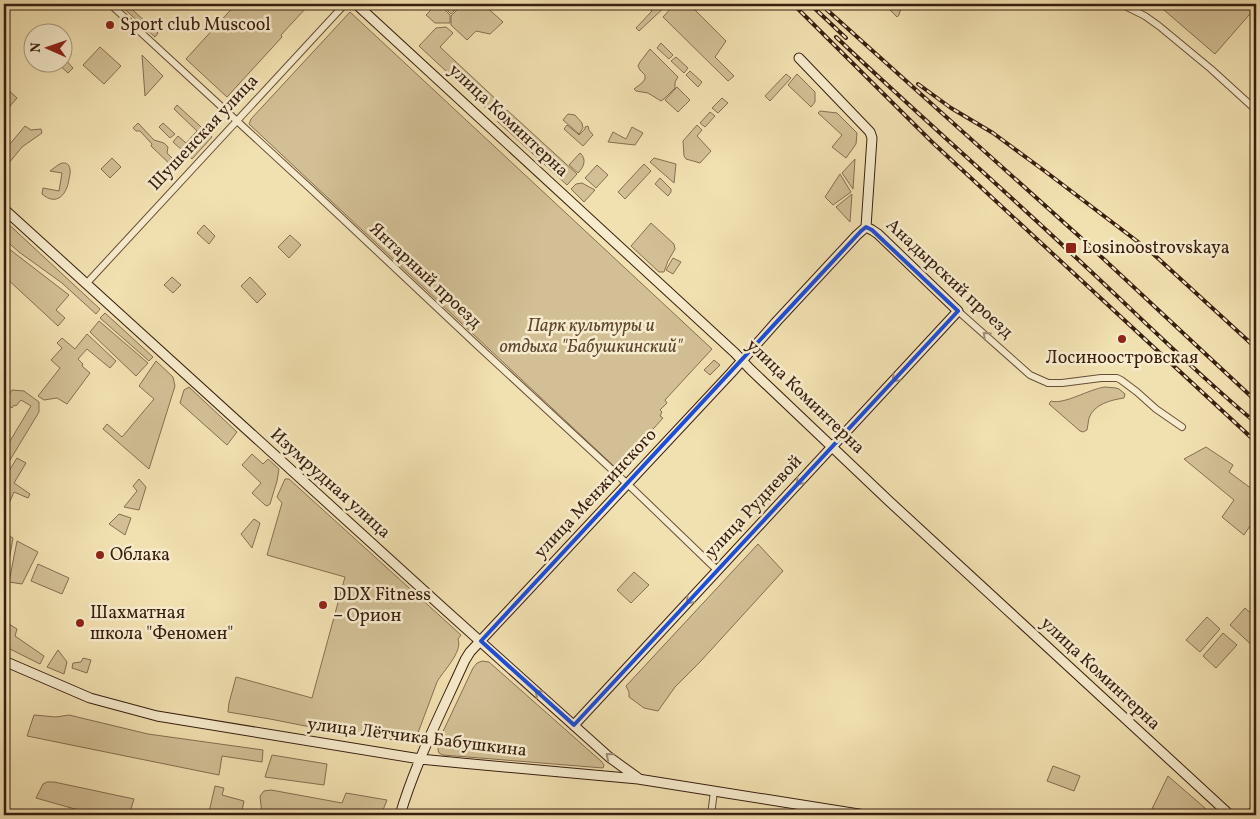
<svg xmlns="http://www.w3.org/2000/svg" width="1260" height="819" font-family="Vollkorn,serif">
	<rect width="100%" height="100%" fill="#f1e0b0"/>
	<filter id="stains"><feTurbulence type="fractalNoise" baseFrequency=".004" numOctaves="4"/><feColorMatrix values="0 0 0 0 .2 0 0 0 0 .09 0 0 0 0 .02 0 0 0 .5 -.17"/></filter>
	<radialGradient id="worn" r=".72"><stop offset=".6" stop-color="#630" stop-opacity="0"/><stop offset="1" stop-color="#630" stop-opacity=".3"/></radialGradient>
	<path fill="#d2bf95" stroke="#866e52" d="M119 4H126L158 33 155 37Z
		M236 4H301L306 8 281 35 282 37 227 97 186 59Z
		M441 4H456L459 6 451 14Z
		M459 4H483L503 22 490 34 476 31 467 40 451 25V16L461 6Z
		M644 4H668L639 31 636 28 652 11Z
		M675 4H689L726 41 715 57 734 76 728 81 663 17Z
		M886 4C892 4 896 3 901 8L899 15 897 17 889 9Z
		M1157 4H1255L1256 7 1215 54Z
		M440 5 450 15V23H435L426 15 435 6Z
		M350 12 712 349 665 400 667 403 660 410 662 412 660 416 663 418 617 469 249 124 251 119Z
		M446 27 453 33 440 47 499 102 490 112 419 46 436 28Z
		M661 43 673 55 669 59 657 48Z
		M100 47 121 66 104 84 83 65Z
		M650 49 678 77 675 82V88L665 98 661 101 648 93 636 91 634 89 642 83 645 79V75L640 70 638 66 640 62Z
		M142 55 163 76 145 96Z
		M63 57 73 68 68 73 57 63 62 62Z
		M676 57 688 68 684 73 671 61Z
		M690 71 702 82 698 87 686 75Z
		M786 74 791 78 770 101 765 96Z
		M797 74 815 92V102L811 107 788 85Z
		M4 86 17 98 4 113Z
		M677 87 690 100 678 112 665 100Z
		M722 98 728 103 718 113 712 108Z
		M177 105 212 137 192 159 173 142 178 136 186 143 197 131 174 109Z
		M507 110 577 174 567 185 497 121Z
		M820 111 837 113 857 133 856 144 846 158 832 147 842 135 818 113Z
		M710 112 715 116 705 127 700 123Z
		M568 114 575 115 582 123 583 128 579 134 563 120Z
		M138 123 154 140 164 143 168 147 167 153 178 164 174 168 151 146 152 144 140 131H136L133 128Z
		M163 123 175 134 170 138 159 127Z
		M567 125 579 135 585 129V127L588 126 589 130 593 135 583 146 564 129Z
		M697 125 702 130 697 136 711 151 700 163 686 159 684 156 683 141Z
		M25 126 31 130 41 129 42 133 22 147 4 169V151Z
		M632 127 643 133 635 145 608 142 613 132 626 139Z
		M580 153C587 159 584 167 578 173L569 165Z
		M112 158 121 167 110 178 101 169Z
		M654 158 676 164 674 183 650 162Z
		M855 159 853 189 842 173Z
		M62 163C66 163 67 163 69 166 71 170 70 175 69 179 67 194 57 207 42 194L43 188 59 191 62 173 50 171 58 165Z
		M644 164 651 171 625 199 618 192Z
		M597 165 608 175 596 188 585 178Z
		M840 174 851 192 833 205 825 197Z
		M660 178 671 189V192L668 196 655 184Z
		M582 183 595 190 584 202 571 189 576 184Z
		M852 194 850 222 836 207Z
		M4 220 100 309 96 314 62 283 19 252 4 239Z
		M651 223 674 244 675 249 668 261 664 272H659L631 246Z
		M204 225 215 236 209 244 197 233Z
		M290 235 301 245 289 258 278 247Z
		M4 245 69 295 56 310 65 318 58 326 4 276Z
		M673 258 681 262 673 274 666 270Z
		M172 277 181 285 173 293 164 285Z
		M250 277 266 294 257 303 241 286Z
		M105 313 153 357 149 361 100 318Z
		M99 321 148 363 136 376 90 332Z
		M87 334 116 361 110 368 87 349 78 359 83 364 82 366 90 373 67 404 57 398 44 400 38 396 60 368 51 360 62 348 57 343 62 338 75 349Z
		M714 360 720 365 710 375 704 370Z
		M156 361 173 377 175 386 149 469 103 429 107 424 122 437 154 399 139 386Z
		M189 387 237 432 227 445 180 403 184 390Z
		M1105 387 1116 388 1119 389 1125 394 1124 398C1111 400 1094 404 1089 418 1088 422 1088 426 1087 430L1083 432 1080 431 1049 404 1051 401C1064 405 1089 389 1105 387Z
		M12 390 24 391 39 402V412L4 470V451L31 406 21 400 16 406 14 405 12 408 4 402Z
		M1206 447 1233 465 1229 472 1256 492V517L1244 535 1222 517 1234 500 1184 459Z
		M252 454 263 464 268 459 279 469 277 481 270 504 267 506 265 505 252 493 261 483 242 465Z
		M17 458 26 463 14 483 30 494 28 498 14 492 4 515V479Z
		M139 479 146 487 139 510 124 507 137 491 133 486Z
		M285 479H289L461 635 458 639C463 652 443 671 437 682L416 738 412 741 408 742 331 731 270 719 228 712 229 703 236 677 312 698 345 577 267 555 282 503 277 497Z
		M119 514 131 518 125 535 109 524Z
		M254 519 260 523 252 548 241 534Z
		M4 533 13 538 4 589Z
		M17 541 38 552 22 584 9 582Z
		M758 544 783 571 700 662 675 687 658 711 644 708 629 697V692L626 686Z
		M38 564 69 578 62 594 31 581Z
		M634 572 649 585 631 603 617 590Z
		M1245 608 1256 618V649L1230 625Z
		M1207 617 1220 629 1200 652 1186 640Z
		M4 621 17 629 15 636 44 656 40 664 4 646Z
		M1223 633 1237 645 1216 668 1203 656Z
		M58 650 67 662 64 674 47 667Z
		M83 658 91 660 87 673 72 668 73 663 81 662Z
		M482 661 489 662 601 761 604 765 603 768 443 755 439 753 438 750 439 740 473 668 477 663Z
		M34 715 56 717 69 715 148 734 263 750 262 762 222 756 219 775 27 736Z
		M272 755 327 764 324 785 265 777Z
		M1053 766 1080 776 1074 791 1047 781Z
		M1168 776 1213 815H1149Z
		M47 782H54L134 799 129 815H96L36 798 43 784Z
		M215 786 224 788 222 795 244 801 241 815H207L209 812Z
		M271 790 342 803 346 793 387 800 381 815H262L260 796 264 791Z"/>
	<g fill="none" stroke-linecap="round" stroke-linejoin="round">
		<g stroke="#674e38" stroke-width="8">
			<path id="street" d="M110 4 313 191 478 346 544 407 635 491 717 570
				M1121 4 1145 16 1159 26 1211 69 1256 110
				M86 284 345 4
				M958 311 1030 375 1048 383H1062L1101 378H1117L1121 380 1137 392 1156 409 1182 427
				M711 815 714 791
				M1248 815 1256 807"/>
		</g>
		<g stroke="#391e10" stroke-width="11">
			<path id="secondary" d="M356 4 735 353 750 369 890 502 1230 815
				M799 58 870 132 872 138 866 227
				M4 209 442 607 609 757 638 778
				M4 661 90 698 157 716 420 759 461 763 638 779 865 815
				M574 725 958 311 878 234 872 230 866 227
				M400 815C416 761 442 711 465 660L470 652 731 373 777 321 857 235 866 227"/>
		</g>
		<use href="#street" stroke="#f6ebcc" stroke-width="6"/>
		<use href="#secondary" stroke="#f6ebcc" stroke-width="9"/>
		<g stroke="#391e10" stroke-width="4">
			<path id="rail" d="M793 4 932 142 1256 442
				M810 4 846 38
				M826 9 1080 237 1256 401
				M836 37C913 110 992 179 1070 252 1132 309 1191 369 1256 423
				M918 84 951 108 993 133 1046 172 1150 251 1256 348"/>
		</g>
		<use href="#rail" stroke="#f6ebcc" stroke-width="2" stroke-dasharray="5.5" stroke-linecap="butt"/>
	</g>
	<defs><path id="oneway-chevron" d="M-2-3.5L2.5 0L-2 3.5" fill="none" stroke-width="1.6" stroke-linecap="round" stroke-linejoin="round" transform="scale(1.25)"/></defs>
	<g stroke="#a18f77">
		<use href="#oneway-chevron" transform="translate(986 335) rotate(-138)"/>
		<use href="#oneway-chevron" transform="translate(895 379) rotate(133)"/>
		<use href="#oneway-chevron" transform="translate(799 482) rotate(133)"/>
		<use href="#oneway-chevron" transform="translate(689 601) rotate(133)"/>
		<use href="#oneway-chevron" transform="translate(538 693) rotate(-138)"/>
		<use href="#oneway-chevron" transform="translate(609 756) rotate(-140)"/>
	</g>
	<path fill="none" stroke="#1d4ed8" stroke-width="4" stroke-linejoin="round" d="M866 227 872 230 958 311 574 725 481 641 861 231Z"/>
	<g fill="#8f2418" stroke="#f6ebcc" stroke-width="2">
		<circle cx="110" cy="25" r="5"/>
		<rect x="1065" y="242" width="12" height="12" rx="2.5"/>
		<circle cx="1122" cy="339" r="5"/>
		<circle cx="100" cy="555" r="5"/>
		<circle cx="323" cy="605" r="5"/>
		<circle cx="80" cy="623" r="5"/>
	</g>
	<g text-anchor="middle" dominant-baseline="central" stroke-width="5" stroke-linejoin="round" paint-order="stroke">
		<g font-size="18" fill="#391e10" stroke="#f6ebcc" text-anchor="start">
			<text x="120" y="25">Sport club Muscool</text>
			<text x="1082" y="248">Losinoostrovskaya</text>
			<text x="1122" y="358" text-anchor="middle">Лосиноостровская</text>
			<text x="110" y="555">Облака</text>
			<text x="333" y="595">DDX Fitness<tspan x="333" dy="21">– Орион</tspan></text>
			<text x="90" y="613">Шахматная<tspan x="90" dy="21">школа "Феномен"</tspan></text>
		</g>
		<g font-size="18" fill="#391e10" stroke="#f6ebcc">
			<text transform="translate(508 121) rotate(43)">улица Коминтерна</text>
			<text transform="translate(204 133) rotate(-47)">Шушенская улица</text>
			<text transform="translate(425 276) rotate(43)">Янтарный проезд</text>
			<text transform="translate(949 279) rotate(43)">Анадырский проезд</text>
			<text transform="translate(805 397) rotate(44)">улица Коминтерна</text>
			<text transform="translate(330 484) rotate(42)">Изумрудная улица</text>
			<text transform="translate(596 494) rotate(-47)">улица Менжинского</text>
			<text transform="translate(754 507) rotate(-47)">улица Рудневой</text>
			<text transform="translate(1100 674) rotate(43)">улица Коминтерна</text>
			<text transform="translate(417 738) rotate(7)">улица Лётчика Бабушкина</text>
		</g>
		<g font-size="18" font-style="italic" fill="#5f4631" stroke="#f6ebcc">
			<text x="591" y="326">Парк культуры и<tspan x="591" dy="21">отдыха "Бабушкинский"</tspan></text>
		</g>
	</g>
	<rect width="1260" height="819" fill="none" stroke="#f1e0b0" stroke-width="20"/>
	<rect x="5" y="5" width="1250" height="809" fill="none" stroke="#391e10" stroke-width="2.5"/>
	<rect x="10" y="10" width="1240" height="799" fill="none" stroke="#391e10"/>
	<g transform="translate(48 48) rotate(272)"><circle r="24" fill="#f6ebcc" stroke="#aa9981"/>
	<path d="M0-4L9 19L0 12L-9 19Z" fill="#8f2418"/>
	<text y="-8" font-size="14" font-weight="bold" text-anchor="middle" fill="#391e10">N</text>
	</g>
	<rect width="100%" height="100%" filter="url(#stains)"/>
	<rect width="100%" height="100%" fill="url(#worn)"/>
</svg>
